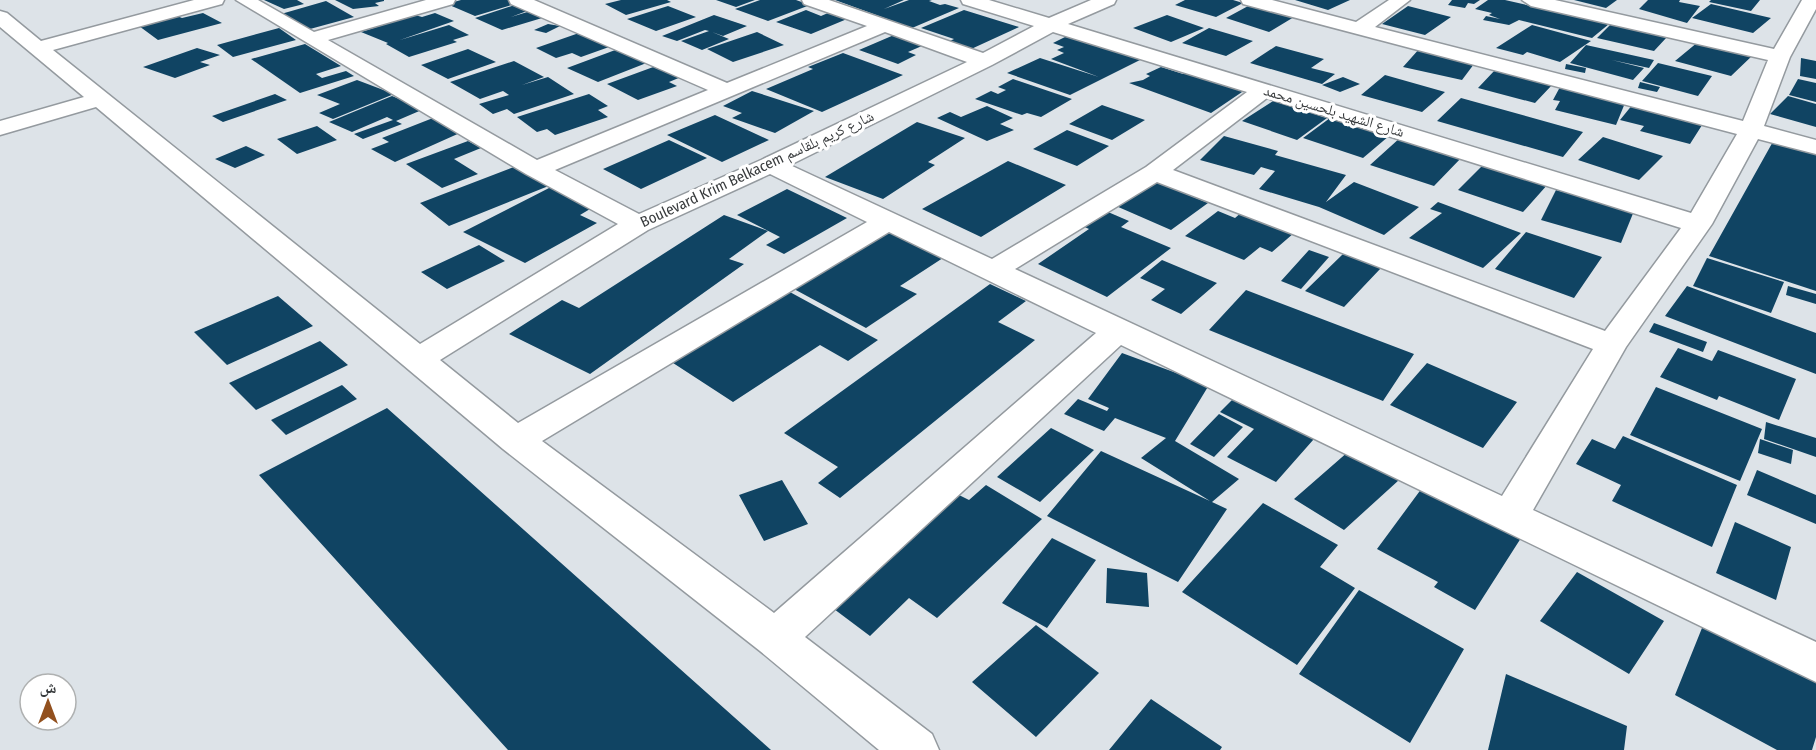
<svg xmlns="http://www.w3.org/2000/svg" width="1816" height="750" font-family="'Fira Sans Condensed','Noto Naskh Arabic',sans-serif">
	<rect width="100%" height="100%" fill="#dde3e8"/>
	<path fill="#104463" d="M264 0H297L304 4 284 9Z
		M335 0H384V1L375 3 379 6 353 9Z
		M461 0H510L518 3 475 16 447 4Z
		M621 0H667L671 2 626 15 605 4Z
		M716 0H755L736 7Z
		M760 0H796L810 5 768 21 735 9Z
		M835 0H904L884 9 909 0H932L929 1 940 5 945 4 959 8 912 28Z
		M1185 0H1233L1243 3 1216 17 1175 5Z
		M1295 0H1350L1328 10Z
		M1452 0H1480L1474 4 1468 3 1465 8 1448 5Z
		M1488 0H1505L1609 24 1592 38 1519 20 1509 25 1483 20 1486 16 1500 19 1489 15 1492 13 1475 9Z
		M1574 0H1617L1606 8Z
		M1648 0H1680L1679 2 1700 6 1687 23 1639 9Z
		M1711 0H1760L1751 11 1709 2Z
		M326 1 354 17 310 29 281 14Z
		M521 3 535 8 511 17 537 9 552 15 502 30 475 18Z
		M1711 4 1771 18 1753 33 1692 18Z
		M1250 5 1294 17 1269 32 1226 18Z
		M668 6 696 17 656 31 627 19Z
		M1408 6 1451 17 1425 35 1382 24Z
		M806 10 821 16 828 13 847 19 811 34 776 22Z
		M964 10 1019 27 969 50 946 43 954 39 921 28Z
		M203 13 222 23 158 40 139 26 177 16 182 18Z
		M435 13 454 21 400 40 449 25 469 35 453 40 457 42 409 57 386 44 388 43 361 32 415 15 422 17Z
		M714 15 747 26 723 36 712 32 729 39 702 50 681 41 709 31 705 30 677 41 662 36Z
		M1167 15 1204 28 1171 42 1133 28Z
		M548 24 560 26 546 33 534 30Z
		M1611 24 1667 37 1654 51 1597 38Z
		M1532 25 1591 41 1560 62 1527 52 1523 55 1496 48Z
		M279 28 296 40 233 57 217 45Z
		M1209 28 1253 41 1226 56 1182 43Z
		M757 32 784 45 733 62 707 49Z
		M901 32 931 42 908 52 916 55 898 64 859 50Z
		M579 33 609 47 581 57 572 53 556 58 536 48Z
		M1071 34 1142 59 1070 95 1007 73 1040 58 1099 77 1051 59 1064 53 1057 50 1064 47 1053 43Z
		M1698 42 1753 55 1731 76 1675 61Z
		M305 44 341 66 316 74 322 78 346 71 354 76 300 93 251 59Z
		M1586 45 1654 60 1649 68 1612 60 1644 68 1633 80 1570 63Z
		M1276 46 1324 59 1311 68 1335 74 1322 84 1250 63Z
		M197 48 220 55 200 62 210 65 175 78 143 67Z
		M1420 48 1477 60 1462 80 1403 67Z
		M468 49 496 62 448 79 421 65Z
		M618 49 649 62 598 82 567 68Z
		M843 53 903 75 822 112 766 89 813 69 808 67Z
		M1801 58 1816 61V79L1800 76Z
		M514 61 544 77 522 85 548 77 574 94 514 114 507 109 493 114 479 104 509 95 503 91 480 99 450 82Z
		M1658 63 1712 76 1698 96 1642 81Z
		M1566 64 1586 68 1585 73 1565 69Z
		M656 66 681 77 669 82 677 86 638 100 607 84Z
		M1161 67 1183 74 1187 72 1245 90 1211 113 1129 83 1143 80 1150 76 1146 74Z
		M1495 70 1552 85 1535 103 1478 88Z
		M1385 75 1445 92 1422 112 1361 95Z
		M1343 77 1360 84 1340 92 1322 85Z
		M1013 79 1072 99 1041 117 1027 113 1022 115 975 99 991 91 998 94 1006 90 998 87Z
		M1798 79 1816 83V102L1789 95Z
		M357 80 394 94 333 119 319 113 340 104 317 95Z
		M1640 82 1660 87 1657 92 1638 88Z
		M1560 87 1625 103 1616 125 1555 110 1560 101 1553 100Z
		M752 91 814 111 775 133 732 118 742 113 723 106Z
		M275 94 287 100 223 122 212 116Z
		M589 94 608 106 598 110 608 117 555 135 547 129 537 132 517 117Z
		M392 96 424 109 396 121 402 124 363 139 354 134 393 120 387 117 352 132 329 122Z
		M1788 96 1816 104V127L1770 114Z
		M1461 98 1583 132 1563 157 1437 121Z
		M1273 101 1327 118 1297 140 1242 121Z
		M1633 104 1704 122 1690 144 1640 131 1644 126 1620 120Z
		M1102 105 1145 120 1112 140 1069 124Z
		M987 106 1013 118 1000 124 1014 130 987 141 937 118 950 112 961 117Z
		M715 115 769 140 722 162 667 135Z
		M433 118 462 132 395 162 371 149 389 142 382 138Z
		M1330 118 1389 136 1363 158 1303 138Z
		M917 122 965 138 928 162 935 165 883 199 825 177Z
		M317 126 337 140 297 154 277 139Z
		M1067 130 1109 146 1077 166 1033 149Z
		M1224 136 1278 151 1275 155 1346 175 1326 202 1354 182 1419 207 1384 235 1319 207 1259 189 1275 171 1261 167 1254 175 1200 160Z
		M1401 137 1463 156 1434 186 1370 165Z
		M1603 137 1663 156 1639 180 1578 160Z
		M1775 138 1816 149V291L1709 256Z
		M669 140 707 158 641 189 603 169Z
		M468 141 481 148 454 159 478 174 442 188 406 164Z
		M246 146 265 155 235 168 215 159Z
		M1008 161 1066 185 981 237 922 209Z
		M1484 164 1548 184 1523 212 1458 190Z
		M519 165 551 185 449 226 420 203Z
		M1154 181 1208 203 1171 230 1116 206Z
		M551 187 595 206 580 215 597 223 525 263 463 232Z
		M787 189 847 218 784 254 766 245 780 237 737 215Z
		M1556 190 1634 211 1621 243 1541 220Z
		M1438 202 1521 233 1483 268 1409 238 1442 213 1430 209Z
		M1101 209 1129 221 1121 227 1171 248 1107 297 1038 264 1089 229 1078 224Z
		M1218 211 1235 218 1242 212 1294 233 1272 252 1260 247 1244 260 1185 236Z
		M724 215 768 231 729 259 744 264 590 374 509 334 562 300 579 308Z
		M891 230 946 256 900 286 917 294 866 328 794 289Z
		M1526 232 1602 257 1574 298 1495 269Z
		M479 245 505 261 447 289 421 272Z
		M1309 250 1329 257 1301 289 1281 281Z
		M1343 254 1381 268 1344 307 1305 291Z
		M1707 258 1784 282 1771 313 1693 286Z
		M1162 260 1217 283 1181 314 1151 300 1165 289 1140 278Z
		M990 284 1026 301 998 322 1035 340 840 498 818 483 838 467 784 433Z
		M1687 286 1816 333V374L1665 316Z
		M1788 286 1816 294V304L1786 295Z
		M1246 290 1414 354 1383 401 1209 330Z
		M788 291 878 340 848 361 820 345 733 402 670 361Z
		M278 296 313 326 227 365 194 332Z
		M1654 323 1707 342 1703 352 1649 332Z
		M320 341 348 365 256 410 229 383Z
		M1678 348 1712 361 1718 350 1796 379 1779 420 1719 396 1717 400 1660 377Z
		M1122 353 1209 385 1175 441 1239 479 1212 502 1227 509 1178 582 1047 516 1101 451 1210 501 1141 458 1166 438 1115 418 1104 431 1064 414 1078 399 1107 411 1109 408 1088 399Z
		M1427 363 1517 402 1483 448 1390 405Z
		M342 385 357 399 286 435 271 420Z
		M1656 387 1762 429 1740 481 1630 435Z
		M1240 392 1321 431 1276 482 1227 457 1254 429 1220 412Z
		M387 408 771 750H508L259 475Z
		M1219 414 1243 427 1214 457 1190 444Z
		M1766 422 1816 438V457L1764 439Z
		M1051 428 1094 450 1040 502 997 477Z
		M1623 436 1737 485 1712 547 1612 501 1621 485 1576 464 1592 439 1615 449Z
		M1760 439 1793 450 1791 464 1758 453Z
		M1349 451 1399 480 1344 530 1294 499Z
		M1757 470 1816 495V524L1747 495Z
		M782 480 808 524 764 541 739 495Z
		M986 485 1042 519 937 618 909 598 870 636 830 606 949 490 969 500Z
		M1422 488 1521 538 1475 610 1434 587 1438 582 1377 549Z
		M1263 503 1338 545 1320 567 1355 588 1297 665 1182 592Z
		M1735 522 1791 547 1776 600 1716 573Z
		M1052 538 1096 560 1047 628 1002 603Z
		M1107 568 1147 573 1149 607 1106 603Z
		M1577 572 1664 621 1629 674 1540 621Z
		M1359 590 1464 649 1410 743 1299 674Z
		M1704 623 1816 679V737L1812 750H1777L1675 695Z
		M1036 625 1099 673 1036 737 972 682Z
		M1506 674 1627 726 1624 750H1488Z
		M1151 699 1222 747 1220 750H1109Z"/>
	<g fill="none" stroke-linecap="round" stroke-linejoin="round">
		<g stroke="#949a9f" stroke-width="3">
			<path id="minor" d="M194 0H224L222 4 53 50 420 344 618 224 526 174 236 0H258L314 32 426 0H455L453 4 328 40 537 160 708 90 511 4 509 0H534L727 83 867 26 804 4 802 0H829L983 53 1034 26 963 4 961 0H989L1049 18 1091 0H1116L1114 4 1068 24 1691 213 1737 134 1243 4 1241 0H1272L1356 22 1389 0H1410L1375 27 1743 121 1768 60 1531 6 1522 0H1555L1774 49 1802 0H1816V9L1790 57 1764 126 1816 140V154L1758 139 1712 224 1626 347 1533 510 1816 642V682L1121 345 805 637 932 734 939 750H879L760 651 503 449 96 107 0 135V121L84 97 0 27V11L7 13 41 41ZM885 32 967 62 761 160 639 214 555 170ZM1053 32 1247 92 1146 167 992 259 790 165 992 65ZM1267 98 1681 228 1605 331 1173 170ZM770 174 867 222 518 423 440 360 648 230ZM1157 182 1593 349 1502 496 1015 269ZM889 232 1096 333 774 613 542 441Z"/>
		</g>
		<use href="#minor" fill="#fff" fill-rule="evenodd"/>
	</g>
	<g text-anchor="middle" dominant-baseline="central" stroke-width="6" stroke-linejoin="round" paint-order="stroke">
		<g font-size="15" fill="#383b3d" stroke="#fff">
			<text transform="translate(1334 111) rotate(17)">شارع الشهيد بلحسين محمد</text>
			<text transform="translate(757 169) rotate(-25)">Boulevard Krim Belkacem شارع كريم بلقاسم</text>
		</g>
	</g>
	<g transform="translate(48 702)"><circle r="28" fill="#ffffff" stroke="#afb1b1" stroke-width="1.5"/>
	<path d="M0-4.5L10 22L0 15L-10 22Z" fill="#92501e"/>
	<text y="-9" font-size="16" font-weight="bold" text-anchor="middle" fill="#383b3d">ش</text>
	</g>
</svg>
